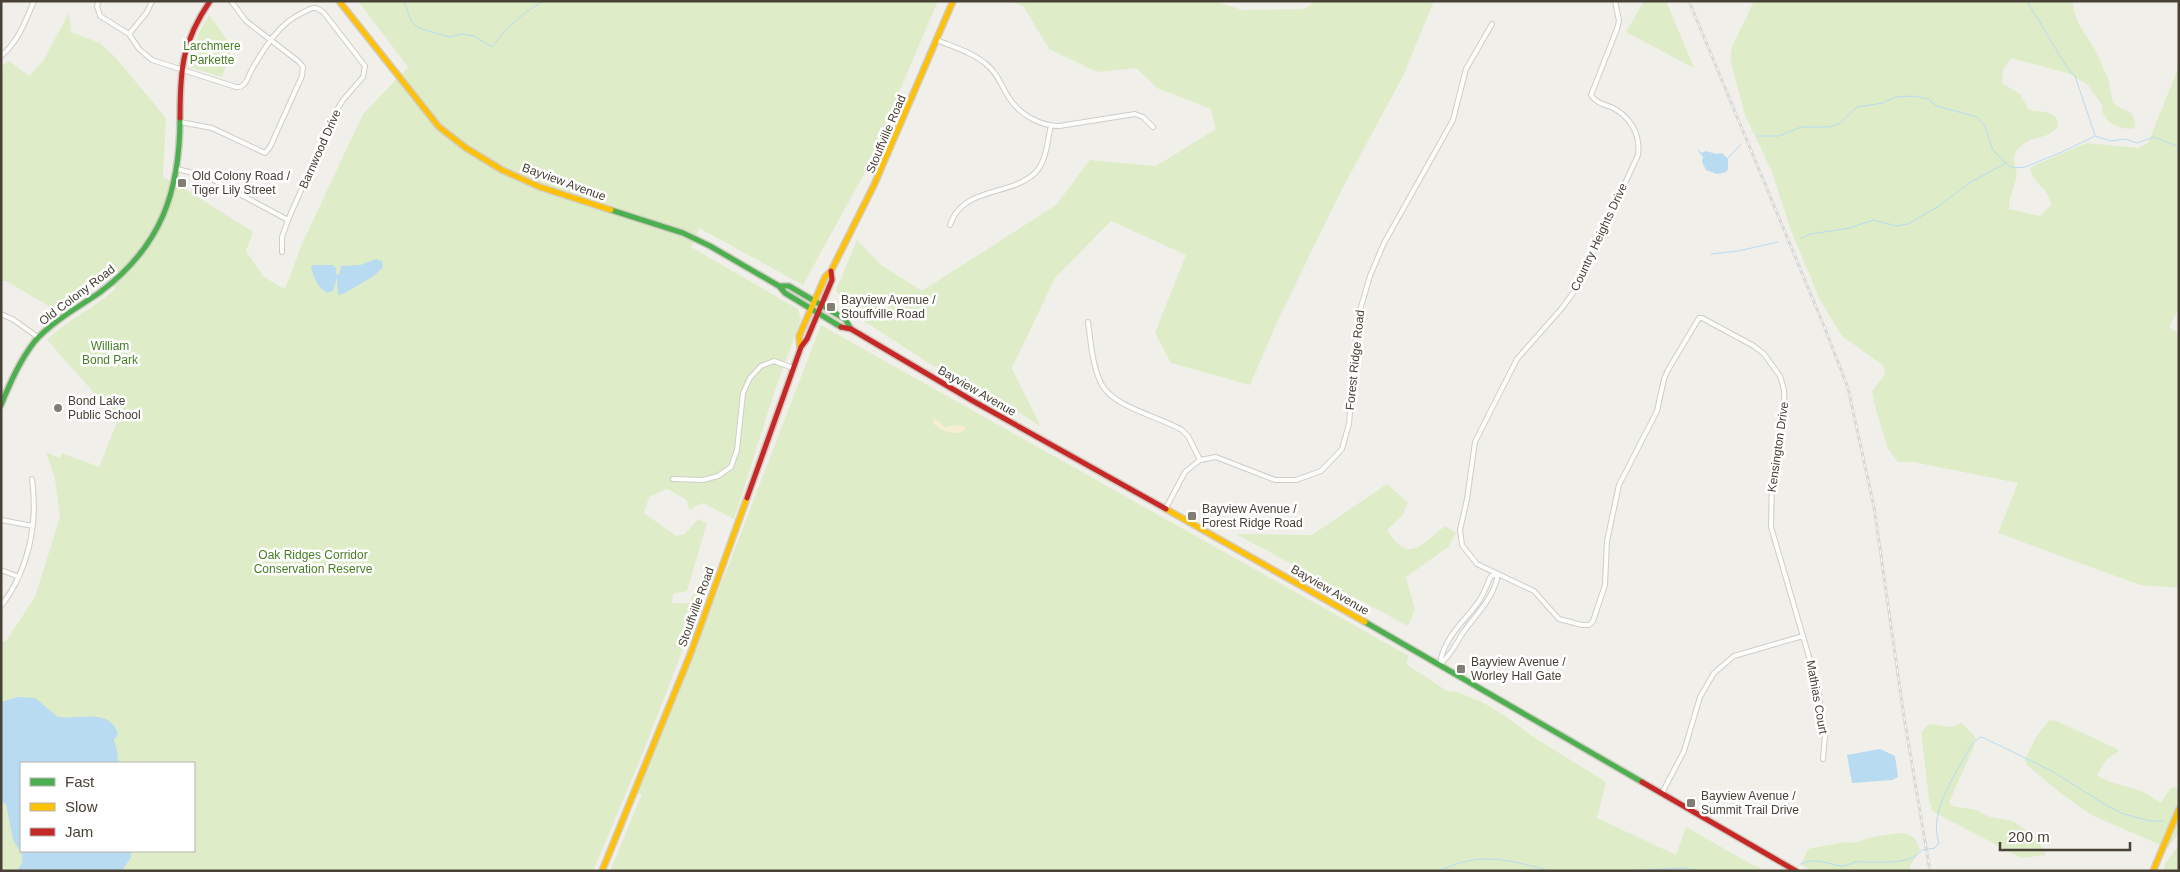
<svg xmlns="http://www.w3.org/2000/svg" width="2180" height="872" font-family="Arial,sans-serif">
	<rect width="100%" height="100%" fill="#f1efea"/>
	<path fill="#deedc8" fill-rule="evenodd" d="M358 1H938L864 174 803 285 699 228 691 247 798 309 801 319 776 387 734 519 703 503 689 510 687 500 667 489 649 497 644 513 676 536 685 534 698 519 707 523 687 591 673 594 672 603H689L709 564 714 569 642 755 593 871H1V641H6L35 597 60 517 55 479 46 452 60 458 62 453 99 467 118 420 47 340C67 319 96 308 116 288L97 274 54 309 6 281H1V66L9 61 29 76 43 61 69 13 71 32 100 43 115 57 166 118 163 177 180 186 253 232 246 251 264 277 285 289 302 244 363 114 408 67ZM21 763H194V851H21Z
		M1010 1H1215L1242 10 1305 9 1315 1H1434L1403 76 1340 193 1278 320 1250 385 1171 363 1155 333 1186 255 1111 221 1055 278 1012 368 1041 427 1005 403 927 362 847 310 836 290 857 240 881 265 922 291 1056 205 1090 160 1156 166 1216 129 1211 109 1157 88 1136 68 1097 72 1049 49 1024 7Z
		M1644 1H1666L1694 68 1626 32Z
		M1754 1H2073C2072 19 2087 35 2095 50 2100 59 2103 69 2108 78 2111 85 2110 98 2115 104 2124 114 2135 106 2135 128 2121 132 2100 121 2102 105L2087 84 2067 73 2011 58 2003 70 2002 83 2020 94 2029 110C2041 113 2059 109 2058 127 2044 141 2038 134 2024 144 2006 156 2019 166 2016 179 2013 190 2009 197 2009 209L2040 216 2051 205C2048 186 2034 186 2030 168L2037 164 2087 143 2138 148 2148 143 2179 66V309L2169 327 2179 333V588L2140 585 1998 533 2018 483 1913 462H1898L1888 449 1874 403 1872 391 1885 375 1884 366 1842 336 1820 300 1790 228 1772 172 1745 115 1730 59 1732 47Z
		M209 15 233 48 222 77 189 67 199 32Z
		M821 325 1409 656 1406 664 1447 691 1457 692 1482 702 1504 715 1532 736 1606 782 1597 818 1676 855 1686 827 1749 863 1766 871H610L642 794 636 793 729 564Z
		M1387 484 1408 503 1402 516 1387 530C1409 565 1420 545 1445 526L1456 533 1448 547 1406 577 1415 610 1408 626 1236 534 1312 535Z
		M2049 720 2057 721 2117 749 2119 751 2106 760 2097 775 2108 781 2144 792 2161 803 2170 789 2179 786V832L2168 848 2091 815 2059 792 2027 765 2025 760 2036 737Z
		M1962 723 1976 738 1973 749 1949 802 1952 806 1976 810 1990 817 2013 821 2038 839 2046 855 2021 858 1932 811 1929 799 1921 732 1929 724 1951 727Z
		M1900 833C1914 835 1916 837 1920 850L1910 866 1911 871H1813L1801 865 1808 849 1845 842 1855 843 1872 837Z
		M2179 845V871H2163L2166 862Z"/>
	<path fill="#f6eed3" d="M934 418 945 427 957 425 965 427V430C955 436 941 432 933 423Z"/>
	<path fill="#b8dbf2" d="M1697 149 1702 153 1706 151 1716 154 1722 153 1728 159V169L1726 172 1717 174 1706 170 1702 162 1703 157Z
		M376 259 382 261 383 267 374 276 343 294 338 295 337 278 333 291 327 293C317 287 314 278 311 267L313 265H333L336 268V274L339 275 341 266 360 265Z
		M18 697 35 698 58 717C78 720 110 707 118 734L114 740 118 754 117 759 121 763H21V851H131V857L122 871H17L22 863V855L13 840 6 804 1 802V702Z
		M1880 749 1895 756 1898 777 1892 780 1852 783 1847 755Z"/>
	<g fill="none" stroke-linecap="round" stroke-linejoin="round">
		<path stroke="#b8dbf2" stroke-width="1" d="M404 1 411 21 419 28 449 37 462 34 474 36 492 47C507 27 522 13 544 1
			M2027 1 2068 69 2075 76 2095 135
			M1757 136H1779L1801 127H1829L1840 123 1857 107 1883 103 1895 97 1913 96 1928 99 1937 106 1977 117 1985 126 1992 148 1997 155 2012 168 2025 167 2062 152 2095 136 2111 141 2125 139 2137 143 2154 137 2179 147
			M1728 158 1741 144
			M1801 238 1811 234 1850 228 1873 220 1897 226 1908 224 1939 206 1969 183 2006 163
			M1711 254 1738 251 1778 242
			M2176 823 2179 825
			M1801 864C1812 857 1830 864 1841 866 1847 866 1851 863 1856 862 1875 861 1909 867 1922 850L1935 848 1939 843C1929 816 1950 783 1963 760 1968 752 1972 740 1982 737L2052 771 2109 807 2124 814 2150 821H2164
			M1438 871C1448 867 1458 863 1468 861 1495 855 1525 864 1550 871
			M1560 871H1571
			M1623 871 1683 868 1701 871"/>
		<g stroke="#cfcdc8" stroke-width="6">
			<path id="street" d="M99 1 97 6 100 16 129 34 139 49 152 60 236 87C239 87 240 88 243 85 248 81 249 74 252 69 265 47 280 22 304 12 313 7 316 6 324 13L365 66 363 77 343 100 335 113 288 220 282 237V252
				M1615 1 1619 21 1617 29 1591 95C1596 103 1603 104 1611 107 1629 115 1641 134 1638 155L1578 286 1562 308 1517 359 1482 428 1475 442 1467 499 1460 530 1462 545 1477 564 1534 591 1559 619 1582 625H1589L1593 621 1605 585 1607 541 1619 485 1657 411 1664 379 1668 370 1699 318H1702L1754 346 1764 354 1780 376 1784 390 1785 413 1772 475 1771 527 1817 684 1825 735 1823 759
				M129 34 147 12 152 1
				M937 40C953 47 972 52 986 64 999 74 1002 89 1012 102 1023 116 1041 126 1059 126L1135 114 1143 117 1153 127
				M1 56C18 42 25 22 34 1
				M180 122 212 128 265 153 270 147 302 76 303 67 298 61 246 21 231 1
				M177 169 206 176 288 220
				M950 225C963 186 1009 197 1035 173 1047 161 1047 141 1051 126
				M1 314 14 320 39 338
				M1088 322C1091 343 1092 366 1102 385 1114 407 1160 417 1182 430L1188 436 1200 460
				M673 479 703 480 718 476 731 467 737 450 743 393 750 378 761 366 774 361 793 368
				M1166 508 1185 472 1200 460 1216 457 1275 480H1296L1321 471 1342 449 1349 424 1356 334 1360 310 1370 276 1384 243 1453 120 1466 69 1492 24
				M1 520 33 526
				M1 570 19 577
				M1 606C29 570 38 523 32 479
				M1440 664C1443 638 1465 621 1479 601 1484 594 1487 584 1491 576L1498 574
				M1440 664C1452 655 1456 642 1465 630 1478 612 1494 598 1498 574
				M1662 793 1684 751 1700 697 1714 673 1734 656 1803 636"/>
		</g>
		<g stroke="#d1ccc1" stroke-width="8">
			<path id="fast" d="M611 210 683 233 710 246 779 286 785 293 841 327
				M779 286H789L845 319 851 329
				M1 405C10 383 20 360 35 341 53 321 77 308 99 293 161 247 180 192 180 118
				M1365 622 1642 782"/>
		</g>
		<g stroke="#d1ccc1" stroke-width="8">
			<path id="slow" d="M339 1 439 127 466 148 502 170 540 187 611 210
				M800 347 799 336 825 277 831 271 874 185 953 1
				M1166 509 1365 622
				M602 871 690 655 747 498
				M2153 871 2179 809"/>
		</g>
		<g stroke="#d1ccc1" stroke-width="8">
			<path id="jam" d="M180 118C180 69 182 42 210 1
				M841 327 851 329 973 401 1166 509
				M747 498 801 347 807 339 832 280 831 271
				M1642 782 1796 871"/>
		</g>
		<use href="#street" stroke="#fdfdfc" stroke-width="4"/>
		<use href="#fast" stroke="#4caf50" stroke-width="5"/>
		<use href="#slow" stroke="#ffc107" stroke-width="5"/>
		<use href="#jam" stroke="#c62828" stroke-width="5"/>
		<g stroke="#d9d9d8" stroke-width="3">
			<path id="rail" d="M1689 1 1826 331 1848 388 1874 507 1904 717 1930 871"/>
		</g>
		<use href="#rail" stroke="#fff" stroke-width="1" stroke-dasharray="4" stroke-linecap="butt"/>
	</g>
	<g fill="#837e74" stroke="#fff" stroke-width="2">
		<rect x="177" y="178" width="10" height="10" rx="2.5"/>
		<rect x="826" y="302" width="10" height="10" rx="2.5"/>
		<circle cx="58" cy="408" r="5"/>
		<rect x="1187" y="511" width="10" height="10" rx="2.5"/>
		<rect x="1456" y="664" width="10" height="10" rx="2.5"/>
		<rect x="1686" y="798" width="10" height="10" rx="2.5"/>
	</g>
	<g text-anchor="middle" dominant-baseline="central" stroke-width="5" stroke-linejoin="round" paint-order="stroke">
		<g font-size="12" fill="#477e24" stroke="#fff">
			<text x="212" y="46">Larchmere<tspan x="212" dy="14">Parkette</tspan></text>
			<text x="110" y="346">William<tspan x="110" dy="14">Bond Park</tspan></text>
			<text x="313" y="555">Oak Ridges Corridor<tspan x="313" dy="14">Conservation Reserve</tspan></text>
		</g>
		<g font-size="12" fill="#484135" stroke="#fff">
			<text transform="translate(886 134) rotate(-67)">Stouffville Road</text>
			<text transform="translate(320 149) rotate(-66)">Barnwood Drive</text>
			<text transform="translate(564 182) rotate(20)">Bayview Avenue</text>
			<text transform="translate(1599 237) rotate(-65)">Country Heights Drive</text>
			<text transform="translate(77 295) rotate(-37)">Old Colony Road</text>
			<text transform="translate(1355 360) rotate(-84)">Forest Ridge Road</text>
			<text transform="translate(977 391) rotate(30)">Bayview Avenue</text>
			<text transform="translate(1778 447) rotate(-82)">Kensington Drive</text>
			<text transform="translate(1330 590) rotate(30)">Bayview Avenue</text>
			<text transform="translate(696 607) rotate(-70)">Stouffville Road</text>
			<text transform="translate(1817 697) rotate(80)">Mathias Court</text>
		</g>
		<g font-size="12" fill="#484135" stroke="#fff" text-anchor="start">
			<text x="192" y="176">Old Colony Road /<tspan x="192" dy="14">Tiger Lily Street</tspan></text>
			<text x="841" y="300">Bayview Avenue /<tspan x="841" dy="14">Stouffville Road</tspan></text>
			<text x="68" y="401">Bond Lake<tspan x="68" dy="14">Public School</tspan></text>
			<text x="1202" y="509">Bayview Avenue /<tspan x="1202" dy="14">Forest Ridge Road</tspan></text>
			<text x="1471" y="662">Bayview Avenue /<tspan x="1471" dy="14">Worley Hall Gate</tspan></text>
			<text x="1701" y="796">Bayview Avenue /<tspan x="1701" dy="14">Summit Trail Drive</tspan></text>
		</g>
	</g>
	<rect width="2180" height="872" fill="none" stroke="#484135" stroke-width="5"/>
	<rect x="20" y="762" width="175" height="90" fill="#ffffff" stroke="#b6b3ae"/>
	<rect x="30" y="778" width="25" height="8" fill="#4caf50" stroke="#b6b3ae"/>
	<text x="65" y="787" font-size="15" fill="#484135">Fast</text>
	<rect x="30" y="803" width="25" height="8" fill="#ffc107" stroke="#b6b3ae"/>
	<text x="65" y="812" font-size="15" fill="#484135">Slow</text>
	<rect x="30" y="828" width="25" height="8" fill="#c62828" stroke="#b6b3ae"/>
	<text x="65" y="837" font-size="15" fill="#484135">Jam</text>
	<path d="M2000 842v8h130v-8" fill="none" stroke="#484135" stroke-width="2.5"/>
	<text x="2008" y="842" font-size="15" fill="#484135" stroke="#ffffff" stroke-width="4" paint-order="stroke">200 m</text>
</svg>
